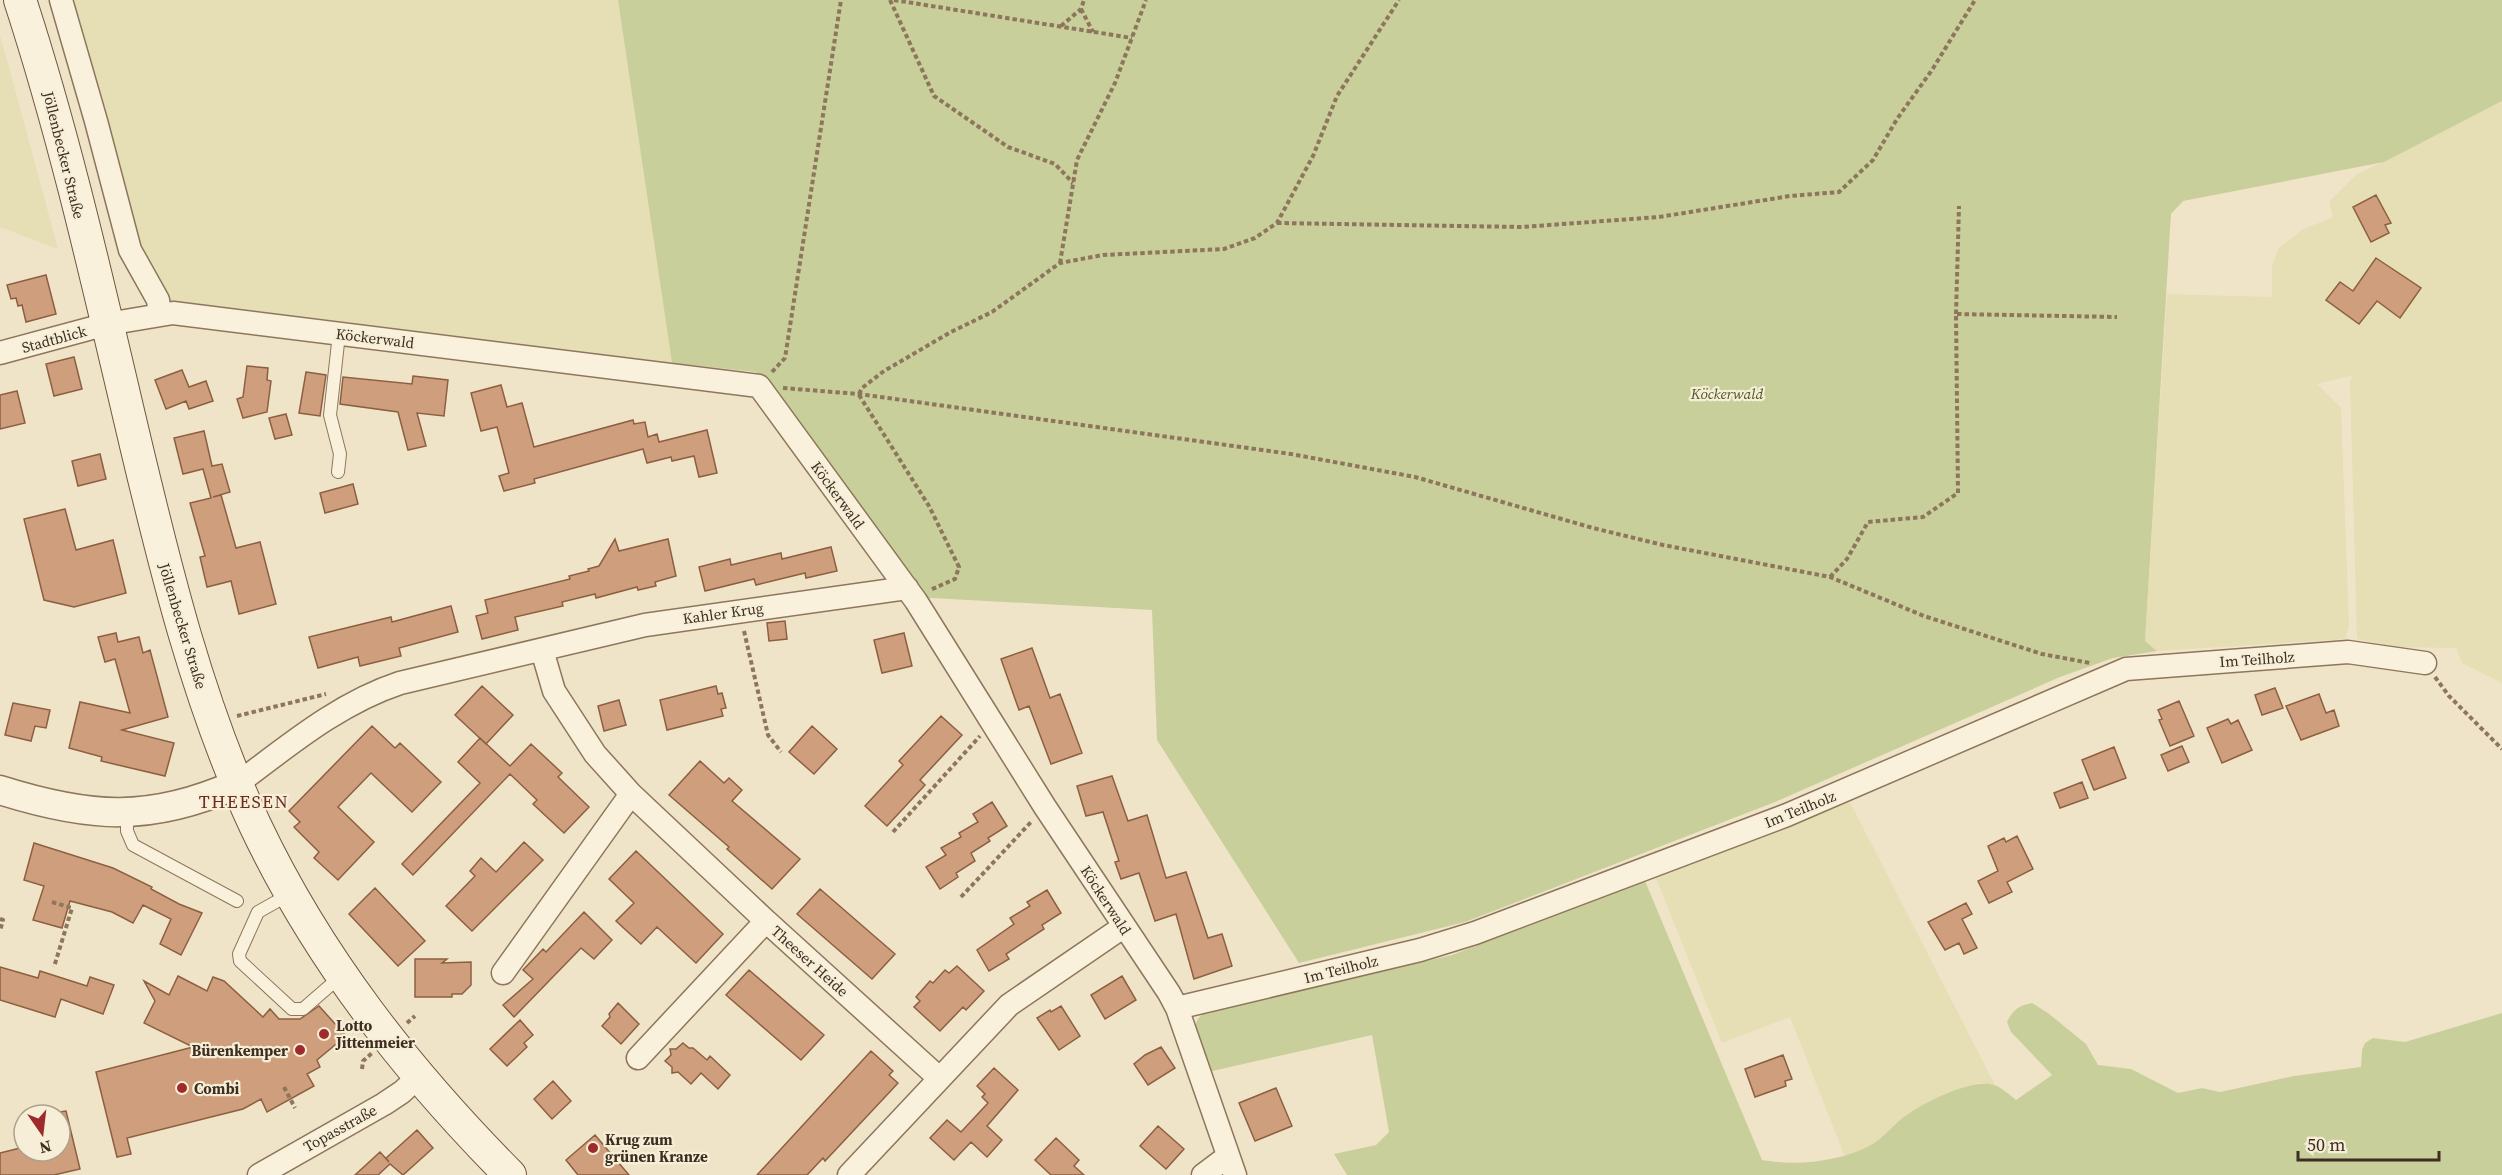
<svg xmlns="http://www.w3.org/2000/svg" width="2502" height="1175" font-family="'Source Serif 4',serif">
	<rect width="100%" height="100%" fill="#f0e4c8"/>
	<path fill="#e6deb5" d="M70 0H618L672 363 171 301 159 282 128 222 107 116Z
		M0 36 8 63 58 249 0 227Z
		M2502 101V683L2462 663 2456 648 2396 647 2357 639 2350 381 2354 375 2317 384 2341 408 2349 626 2345 639 2157 651 2145 641 2167 294 2272 297V266L2279 248 2302 230 2333 217 2329 202 2356 175Z
		M1850 802 1995 1085 1979 1083 1907 1114 1893 1130 1871 1145 1845 1157 1790 1017 1722 1043 1656 878Z"/>
	<path fill="#c9cf9b" d="M618 0H2502V101L2384 162 2183 201 2171 214 2145 641 2157 651 2113 658 2060 677 1775 802 1465 922 1299 963 1157 740 1152 610 913 597 756 372 672 363Z
		M1645 881 1762 1160C1797 1166 1838 1162 1869 1146 1886 1137 1894 1123 1908 1114 1926 1102 1972 1078 1994 1085 2001 1087 2010 1095 2016 1100L2052 1075 2011 1032 2007 1022C2013 1009 2019 1006 2032 1003L2048 1013 2086 1044 2098 1065 2131 1069 2178 1093 2202 1088 2220 1092 2294 1076 2361 1067 2362 1050 2365 1043 2373 1038 2405 1042 2502 1013V1175H1347L1334 1154 1376 1145 1389 1132 1372 1035 1208 1072C1203 1056 1185 1026 1203 1014L1452 955Z"/>
	<path fill="#cf9f7d" stroke="#8d5f41" stroke-width="1.5" d="M2376 195 2391 223 2385 225 2389 233 2371 242 2353 207Z
		M2376 258 2421 288 2400 318 2377 301 2359 324 2326 300 2340 282 2353 291Z
		M46 275 56 314 26 322 22 305 18 306 16 298 11 299 7 285Z
		M74 357 82 389 54 396 46 364Z
		M247 366 268 368 267 380 271 381 267 412 243 418 237 399 243 397Z
		M182 370 189 387 206 381 213 401 189 409 186 401 166 409 155 380Z
		M306 372 326 375 320 416 299 413Z
		M413 376 448 380 444 416 417 413 426 446 408 450 398 412 340 404 343 377 412 384Z
		M501 385 507 407 522 403 534 447 633 420 634 424 645 422 648 437 657 434 659 442 707 430 717 473 699 477 694 456 672 461 671 457 647 463 643 449 534 479 535 483 504 491 499 476 509 473 497 427 481 431 471 393Z
		M17 391 25 423 0 429V395Z
		M286 414 292 435 275 439 269 418Z
		M204 431 212 466 222 464 230 492 213 497 221 495 236 548 260 542 276 604 239 614 231 581 207 587 200 557 205 556 190 503 211 498 203 469 183 474 174 438Z
		M100 454 106 479 78 486 72 461Z
		M353 484 358 504 325 513 320 493Z
		M65 509 76 550 113 540 126 593 74 607 44 600 24 519Z
		M615 539 619 551 668 539 676 576 655 582 656 586 638 590 637 587 596 598 595 594 562 602 563 606 515 617 518 630 482 639 476 616 488 613 485 600 570 579 569 576 589 571 588 569 599 566Z
		M831 547 837 571 806 578 805 573 756 585 754 579 705 591 699 567 730 559 731 565 781 553 782 559Z
		M451 606 458 632 399 648 401 656 360 666 358 657 318 668 309 637 391 617 392 622Z
		M785 621 787 639 769 641 767 623Z
		M116 633 118 642 139 637 143 653 150 650 168 717 122 730 174 743 165 776 101 761 102 757 69 748 80 702 130 713 115 659 105 662 98 637Z
		M904 633 912 666 882 673 874 640Z
		M1032 648 1050 698 1060 694 1082 753 1051 764 1029 706 1019 710 1001 659Z
		M482 686 513 715 486 744 455 715Z
		M716 686 718 694 722 693 726 708 721 709 723 716 667 730 660 700Z
		M2275 688 2283 708 2262 715 2255 695Z
		M2319 694 2326 713 2334 710 2339 726 2301 740 2286 706Z
		M619 700 626 725 604 731 598 706Z
		M2179 701 2194 736 2170 746 2159 720 2162 719 2158 710Z
		M13 703 50 710 46 728 35 726 31 741 5 735Z
		M941 716 962 735 920 780 925 785 887 826 865 806 903 765 899 761Z
		M2228 719 2231 724 2238 720 2252 750 2222 763 2207 728Z
		M372 726 395 748 400 743 441 782 412 812 371 773 338 807 374 842 338 880 314 858 319 852 294 827 300 822 289 811Z
		M812 726 837 749 814 774 789 752Z
		M480 738 510 766 531 744 562 773 558 777 589 807 564 833 533 804 537 800 510 774 413 875 402 864 480 783 458 762Z
		M2182 746 2189 762 2168 771 2161 755Z
		M2114 747 2126 778 2094 790 2082 760Z
		M700 761 724 783 729 778 742 790 732 801 800 859 772 889 727 849 729 847 669 795Z
		M1112 776 1128 821 1147 815 1166 878 1186 872 1208 938 1222 934 1232 966 1194 979 1176 914 1155 921 1139 873 1121 879 1115 862 1119 861 1103 812 1086 816 1077 786Z
		M2082 782 2088 798 2060 808 2054 793Z
		M992 802 1007 826 988 838 990 841 971 853 975 861 956 873 958 877 940 889 926 867 946 855 941 848 961 837 959 833 978 822 973 814Z
		M2017 836 2033 869 2007 882 2012 892 1989 903 1978 881 1998 871 1988 846 2004 838 2006 842Z
		M524 842 543 860 472 931 446 906 475 876 470 871 481 858 496 872Z
		M34 843 113 868 152 887 151 889 179 904 202 913 181 955 160 944 171 919 143 905 133 923 112 912 70 901 62 928 33 920 44 886 24 880Z
		M636 851 723 934 696 963 657 927 641 944 616 921 634 903 609 879Z
		M375 888 425 941 398 966 349 914Z
		M820 889 895 954 872 979 797 914Z
		M1047 890 1061 913 1042 925 1044 929 1006 954 1009 959 989 971 977 950 1014 924 1010 918 1030 906 1027 902Z
		M1966 903 1972 914 1962 919 1977 948 1964 954 1959 943 1945 950 1928 922Z
		M584 912 612 940 594 959 581 948 514 1017 503 1005 533 979 523 970 543 949 546 952Z
		M415 959H447L442 963 471 962V985L462 994H452V997H415Z
		M957 966 984 991 966 1010 963 1007 940 1031 914 1007 920 1001 916 997 930 981 933 983 945 970 949 973Z
		M0 967 38 978 40 971 87 986 90 977 114 985 103 1014 61 999 55 1017 0 1000Z
		M749 970 824 1035 801 1060 726 995Z
		M178 976 207 991 213 977 224 981 263 1017 270 1009 279 1019H300L319 1006 346 1036 317 1060 320 1067 307 1074 314 1086 267 1112 261 1099 243 1109 127 1138 131 1154 117 1157 96 1072 193 1047 144 1023 155 1001 144 981 169 995Z
		M1122 976 1136 1000 1105 1019 1091 995Z
		M618 1003 639 1024 621 1044 602 1026 610 1017 609 1014Z
		M1061 1006 1080 1036 1059 1050 1037 1018 1050 1010 1051 1012Z
		M520 1020 533 1035 524 1043 527 1047 507 1066 490 1049Z
		M683 1043 689 1048H693L707 1060 710 1056 730 1075 718 1089 701 1073 691 1084 678 1072 672 1073V1067L665 1061 671 1055 670 1049H676Z
		M1161 1047 1175 1068 1148 1085 1134 1064 1145 1055Z
		M871 1051 893 1071 889 1075 898 1083 885 1097 825 1161 823 1158 807 1175H757Z
		M1783 1055 1792 1079 1785 1081 1786 1086 1755 1097 1745 1069Z
		M994 1068 1018 1090 987 1126 1002 1140 987 1157 971 1142 954 1160 930 1138 947 1120 961 1132 988 1103 982 1097 985 1094 977 1086Z
		M553 1081 571 1101 552 1119 534 1099Z
		M1276 1088 1292 1126 1255 1141 1239 1103Z
		M66 1111 80 1169 54 1175H0V1153L24 1147V1151H60V1112Z
		M1158 1126 1184 1149 1166 1169 1140 1146Z
		M417 1130 433 1148 403 1175 390 1164 378 1175H355L380 1152 389 1162 386 1158Z
		M595 1135 629 1175H578L566 1160Z
		M1056 1138 1079 1160 1074 1166 1084 1175H1051L1035 1160Z"/>
	<g fill="none" stroke-linecap="round" stroke-linejoin="round">
		<g stroke="#8d765c" stroke-width="14">
			<path id="service" d="M338 472 340 454 330 415 339 334
				M127 813V831L133 845 237 901
				M290 894 258 912 239 954 240 961 292 1009H303L341 976"/>
		</g>
		<g stroke="#8d765c" stroke-width="25">
			<path id="minor" d="M61 0 96 121 130 250 158 300 160 315
				M0 353 107 324 173 313 759 386 916 601 1045 807 1169 993 1177 1008 1235 1175
				M542 650 554 691 595 754 631 794 766 921
				M237 784C288 746 339 703 400 683L645 625 907 588
				M503 973 631 794
				M1177 1008 1420 950 1475 933 1787 815 2126 669 2348 652 2425 663
				M638 1058 766 921 939 1078
				M259 1175 384 1104 402 1092 418 1077
				M849 1175 1009 1005 1123 927
				M1203 1175 1227 1157"/>
		</g>
		<g stroke="#8d765c" stroke-width="31">
			<path id="tertiary" d="M0 790C89 818 150 823 237 784"/>
		</g>
		<g stroke="#6f573f" stroke-width="34">
			<path id="secondary" d="M20 0C67 144 100 293 135 441 166 571 198 703 255 825 318 958 407 1071 510 1175"/>
		</g>
		<path stroke="#8d765c" stroke-width="4" stroke-dasharray="4.5 3" stroke-linecap="butt" d="M890 0 934 96 1008 147 1055 164 1073 183
			M894 0 1132 38
			M1081 9 1093 32
			M1061 26 1081 9 1084 0
			M1277 223 1522 227 1659 217 1790 196 1839 192 1873 160 1897 119 1932 70 1975 0
			M1060 263 1077 160 1115 83 1146 0
			M1956 314 1959 206
			M772 372 785 358 841 0
			M783 388 859 394 1291 454 1415 477 1593 528 1663 545 1830 577 1924 616 2042 654 2090 663
			M859 394 862 388 884 371 951 332 992 312 1060 263 1103 255 1224 249 1255 238 1277 223 1313 156 1337 96 1399 0
			M859 395 929 506 959 567 955 579 930 590
			M1830 577 1847 559 1868 522 1923 517 1958 493 1956 314 2117 317
			M744 631 768 735 781 752
			M2435 677 2449 696 2502 749
			M237 716 326 694
			M893 832 980 736
			M961 897 1032 821
			M52 902 72 908 54 967
			M0 919 3 920 0 931
			M407 1023 415 1016
			M362 1069 363 1061 372 1053
			M284 1087 295 1108"/>
		<use href="#service" stroke="#faf1dc" stroke-width="12"/>
		<use href="#minor" stroke="#faf1dc" stroke-width="22"/>
		<use href="#tertiary" stroke="#faf1dc" stroke-width="28"/>
		<use href="#secondary" stroke="#faf1dc" stroke-width="32"/>
	</g>
	<g fill="#9e2a2b" stroke="#f7eed8" stroke-width="2">
		<circle cx="324" cy="1034" r="6"/>
		<circle cx="300" cy="1050" r="6"/>
		<circle cx="182" cy="1088" r="6"/>
		<circle cx="593" cy="1148" r="6"/>
	</g>
	<g text-anchor="middle" dominant-baseline="central" stroke-width="4.5" stroke-linejoin="round" paint-order="stroke">
		<g font-size="15" fill="#3d2e20" stroke="#f7eed8">
			<text transform="translate(64 155) rotate(76)">Jöllenbecker Straße</text>
			<text transform="translate(375 338) rotate(7)">Köckerwald</text>
			<text transform="translate(54 339) rotate(-15)">Stadtblick</text>
			<text transform="translate(838 495) rotate(54)">Köckerwald</text>
			<text transform="translate(723 613) rotate(-8)">Kahler Krug</text>
			<text transform="translate(183 626) rotate(73)">Jöllenbecker Straße</text>
			<text transform="translate(2257 659) rotate(-4)">Im Teilholz</text>
			<text transform="translate(1800 809) rotate(-22)">Im Teilholz</text>
			<text transform="translate(1106 900) rotate(57)">Köckerwald</text>
			<text transform="translate(810 961) rotate(42)">Theeser Heide</text>
			<text transform="translate(1341 969) rotate(-14)">Im Teilholz</text>
			<text transform="translate(340 1128) rotate(-29)">Topasstraße</text>
		</g>
		<g font-size="15" font-style="italic" fill="#4d5a26" stroke="#f7eed8">
			<text x="1727" y="393">Köckerwald</text>
		</g>
		<g font-size="15" font-weight="bold" fill="#3d2e20" stroke="#f7eed8" text-anchor="start">
			<text x="336" y="1025">Lotto<tspan x="336" dy="17">Jittenmeier</tspan></text>
			<text x="288" y="1050" text-anchor="end">Bürenkemper</text>
			<text x="194" y="1088">Combi</text>
			<text x="605" y="1139">Krug zum<tspan x="605" dy="17">grünen Kranze</tspan></text>
		</g>
		<g font-size="18" letter-spacing="1.5" fill="#6b2e1e" stroke="#f7eed8">
			<text x="244" y="801">THEESEN</text>
		</g>
	</g>
	<g transform="translate(42 1133) rotate(166)"><circle r="28" fill="#f7eed8" stroke="#ada18e" stroke-width="1.5"/>
	<path d="M0-4.5L10 22L0 15L-10 22Z" fill="#9e2a2b"/>
	<text y="-9" font-size="16" font-weight="bold" text-anchor="middle" fill="#3d2e20">N</text>
	</g>
	<path d="M2298 1151v9h141v-9" fill="none" stroke="#3d2e20" stroke-width="3"/>
	<text x="2307" y="1151" font-size="18" fill="#3d2e20" stroke="#f7eed8" stroke-width="4.5" paint-order="stroke">50 m</text>
</svg>
